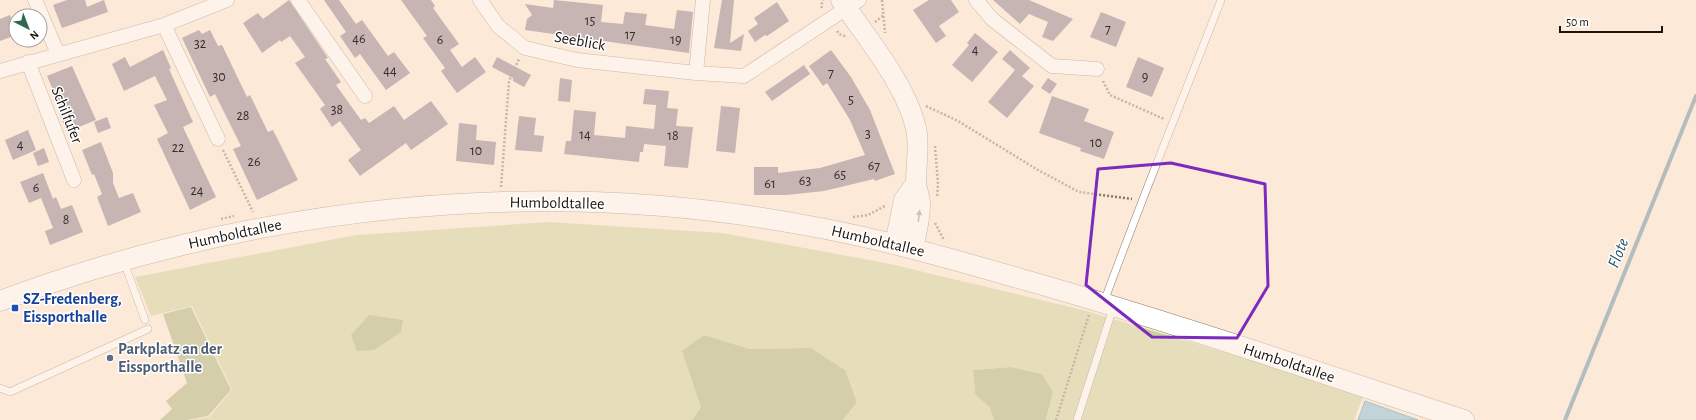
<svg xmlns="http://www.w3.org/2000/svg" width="1696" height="420" font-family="'Alegreya Sans',sans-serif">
	<rect width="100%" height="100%" fill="#fce9d8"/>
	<path fill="#ccd196" d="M549 222 722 233 886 263 1083 310 1364 394 1354 420H1046L1053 392 1042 374 1011 367 973 370 975 394 990 408 994 420H843L857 402 845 370 811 348 750 349 704 335 683 351 701 407 692 420H189L209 417 232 390 192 306 151 316 135 277 356 235Z"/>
	<path fill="#a7ad72" d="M191 307 231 390 208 416 187 420H160L172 409 166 401 187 383 163 314Z
		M369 315 403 320 401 332 374 350 357 351 351 335Z
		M704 335 750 349 811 348 845 370 857 402 843 420H692L701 407 682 351Z
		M1011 367 1042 374 1053 392 1046 420H994L990 408 975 394 973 370Z"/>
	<path fill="#7abada" stroke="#5d889d" d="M1365 401 1418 420H1358Z"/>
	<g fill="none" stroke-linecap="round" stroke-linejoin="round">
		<path stroke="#5d889d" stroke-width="4" d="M1565 420 1696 96"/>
	</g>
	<path fill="#857585" d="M67 0H85L87 7 104 0 108 12 62 28 53 5Z
		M289 0 328 58 325 59 341 82 336 85 361 120 365 118 369 123 394 106 404 120 431 101 448 124 411 150 406 143 360 176 348 160 361 150 340 121 332 127 320 109 325 105 295 63 305 57 290 36 281 42 280 40 262 53 243 23 258 13 263 19Z
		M324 0H339L356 24 362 20 388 56 394 52 410 73 386 90 360 54 355 58 340 36 346 32Z
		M401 0H431L435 6 433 8 459 44 450 50 462 67 475 57 486 72 457 93 441 71 445 68 423 38 427 36Z
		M554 0 603 5 601 22 623 24 625 12 647 14 645 25 674 29 677 10 693 12 689 53 525 30 527 19 532 15 525 4 553 8Z
		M722 0H734L730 43 744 34 741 51 714 48Z
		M929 0H951L959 12 939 26 946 36 936 43 913 10Z
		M993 0H1029L1073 19 1053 41 1042 37 1048 22 1029 14 1020 24Z
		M777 2 789 21 767 36 765 35 755 42 748 31 758 24 754 18Z
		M1101 12 1126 22 1116 47 1090 37Z
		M10 15 16 30V35L0 41V19Z
		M199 30 202 34 210 30 218 46 222 45 247 97 250 95 268 132 273 130 298 180 257 200 233 149 241 146 215 94 210 97 182 38Z
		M975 33 998 52 972 82 952 65 969 45 967 43Z
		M163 50 171 68 169 69 193 122 183 127 216 197 190 210 157 139 168 133 154 105 167 100 155 76 124 91 112 64 125 57 130 67Z
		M831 50 851 77 870 110 895 174 875 181 874 179 824 191 786 195H754V167H778V173L820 168 865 155 850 120 827 83 823 86 809 66Z
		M1010 50 1030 68 1022 76 1034 86 1007 118 988 102 1015 70 1002 59Z
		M497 57 531 75 524 87 513 81V78L492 67Z
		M1138 57 1164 68 1152 97 1126 87Z
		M804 65 810 74 772 101 765 92Z
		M72 66 96 120 67 132 58 110 61 109 47 76Z
		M560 78 572 80 570 102 558 101Z
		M1048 78 1057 84 1050 94 1041 88Z
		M645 89 669 91 667 108 678 109 676 126 693 127 688 168 664 166 666 146 644 144 643 152H640L639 162 564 154 566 141H571L574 110 596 112 594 135 625 138 626 126 654 129 656 105 643 104Z
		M1052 96 1089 109 1084 121 1114 132 1104 159 1080 151 1081 148 1039 133Z
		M721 106 740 108 735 153 716 151Z
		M519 116 536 118 534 135 544 136 542 152 515 150Z
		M107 117 111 128 98 133 94 122Z
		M459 123 477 125 476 140 496 142 494 165 456 161Z
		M28 130 36 150 13 160 5 140Z
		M101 142 113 173V183L119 198 133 193 141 212 108 226 97 197 102 194 94 174 92 175 82 150Z
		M44 148 49 162 38 166 33 153Z
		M43 173 53 199 56 197 61 209 72 205 83 232 50 245 45 231 53 228 41 198 29 203 20 182Z"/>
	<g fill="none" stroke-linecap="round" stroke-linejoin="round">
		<g stroke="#8e7d6e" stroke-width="8">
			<path id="lane" d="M124 262 145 320
				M1104 302C1141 200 1182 101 1221 0
				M0 388 10 392 148 329
				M1077 420 1113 308"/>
		</g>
		<g stroke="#8e7d6e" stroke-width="15">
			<path id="street" d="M35 0 58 54
				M298 0 365 96
				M480 0 498 26 525 48 577 60 696 73 744 76 859 0
				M976 0 992 19 1052 66 1097 69
				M164 25 218 139
				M28 62 74 180
				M0 71 164 25 227 0
				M696 73 703 0"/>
		</g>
		<g stroke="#8e7d6e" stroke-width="21">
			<path id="secondary" d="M841 0C866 37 910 89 917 134 919 151 916 166 916 182 916 190 921 198 920 206 920 220 916 234 913 248
				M895 244 904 200 916 183
				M0 301C254 206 537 175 804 225 879 238 952 259 1025 280 1172 322 1318 372 1464 420"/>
		</g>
		<path stroke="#84786d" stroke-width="2.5" stroke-dasharray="2 2" stroke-linecap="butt" d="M882 0 885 33
			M822 8 821 6 823 0
			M875 22 884 15
			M837 31 839 34 847 37
			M1103 81 1110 95 1164 119
			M926 106 958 121 1038 170 1079 192 1132 199
			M935 146 938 184 937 197
			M223 150 253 212
			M501 187 509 81 519 59
			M853 217 868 215 885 206
			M221 219 234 216
			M935 223 944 240
			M1056 420 1089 315"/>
		<use href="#lane" stroke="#fff" stroke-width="7"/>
		<use href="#street" stroke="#fff" stroke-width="14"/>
		<use href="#secondary" stroke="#fff" stroke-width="20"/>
	</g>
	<defs><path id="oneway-solid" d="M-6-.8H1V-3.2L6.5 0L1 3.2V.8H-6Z"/></defs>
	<use fill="#989593" href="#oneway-solid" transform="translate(919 216) rotate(-83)"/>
	<path d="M0 0H1696V420H0ZM1171 163 1265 184 1268 286 1237 338 1152 337 1086 285 1098 169Z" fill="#fce9d8" fill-opacity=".55" fill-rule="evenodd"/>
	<path fill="none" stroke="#7b2cbf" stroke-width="3" stroke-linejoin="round" d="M1171 163 1265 184 1268 286 1237 338 1152 337 1086 285 1098 169Z"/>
	<rect fill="#1a4fb4" stroke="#fff" stroke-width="1.5" x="11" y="304" width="8" height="8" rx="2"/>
	<circle fill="#5c6f8a" stroke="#fff" stroke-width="1.5" cx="110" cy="358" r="4"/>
	<g text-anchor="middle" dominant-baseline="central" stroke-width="3" stroke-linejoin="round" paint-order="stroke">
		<g font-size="14" fill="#352c2c">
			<text x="590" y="21">15</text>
			<text x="1108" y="29">7</text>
			<text x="630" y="35">17</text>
			<text x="359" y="39">46</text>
			<text x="440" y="40">6</text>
			<text x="676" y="40">19</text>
			<text x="200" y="44">32</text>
			<text x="975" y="50">4</text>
			<text x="390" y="71">44</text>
			<text x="831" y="73">7</text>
			<text x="219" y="77">30</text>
			<text x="1145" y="77">9</text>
			<text x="851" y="100">5</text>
			<text x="337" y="110">38</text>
			<text x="243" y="116">28</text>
			<text x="868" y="134">3</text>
			<text x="585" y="135">14</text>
			<text x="673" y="136">18</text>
			<text x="1096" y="143">10</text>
			<text x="20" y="145">4</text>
			<text x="178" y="148">22</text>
			<text x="476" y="151">10</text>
			<text x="254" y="162">26</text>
			<text x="874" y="166">67</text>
			<text x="840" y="175">65</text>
			<text x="805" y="181">63</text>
			<text x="770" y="184">61</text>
			<text x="36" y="188">6</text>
			<text x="197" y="191">24</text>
			<text x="66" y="220">8</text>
		</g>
		<g font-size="16" fill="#1a130e" stroke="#fff">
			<text transform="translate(580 41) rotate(10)">Seeblick</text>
			<text transform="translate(67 115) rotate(68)">Schilfufer</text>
			<text transform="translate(557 203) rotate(1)">Humboldtallee</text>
			<text transform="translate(235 234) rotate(-12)">Humboldtallee</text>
			<text transform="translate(878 241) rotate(13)">Humboldtallee</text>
			<text transform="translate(1289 363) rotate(18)">Humboldtallee</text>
		</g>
		<g font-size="16" font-weight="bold" fill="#164399" stroke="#fff" text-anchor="start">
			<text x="23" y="299">SZ-Fredenberg,<tspan x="23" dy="18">Eissporthalle</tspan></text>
		</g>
		<g font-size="16" font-weight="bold" fill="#4e5e75" stroke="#fff" text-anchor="start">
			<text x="118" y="349">Parkplatz an der<tspan x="118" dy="18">Eissporthalle</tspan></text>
		</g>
		<g font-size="17" font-style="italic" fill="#1e5067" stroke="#fff">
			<text transform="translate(1618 253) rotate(-68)">Flote</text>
		</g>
	</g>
	<g transform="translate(28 28) rotate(138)"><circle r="19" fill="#ffffff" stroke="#a3a19f"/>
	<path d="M0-3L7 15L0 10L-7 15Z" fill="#2f674f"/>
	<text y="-6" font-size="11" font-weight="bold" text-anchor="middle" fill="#1a130e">N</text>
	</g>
	<path d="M1560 26v6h102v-6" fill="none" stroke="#1a130e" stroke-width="2"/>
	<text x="1566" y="26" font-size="12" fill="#1a130e" stroke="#ffffff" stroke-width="3" paint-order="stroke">50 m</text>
</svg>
